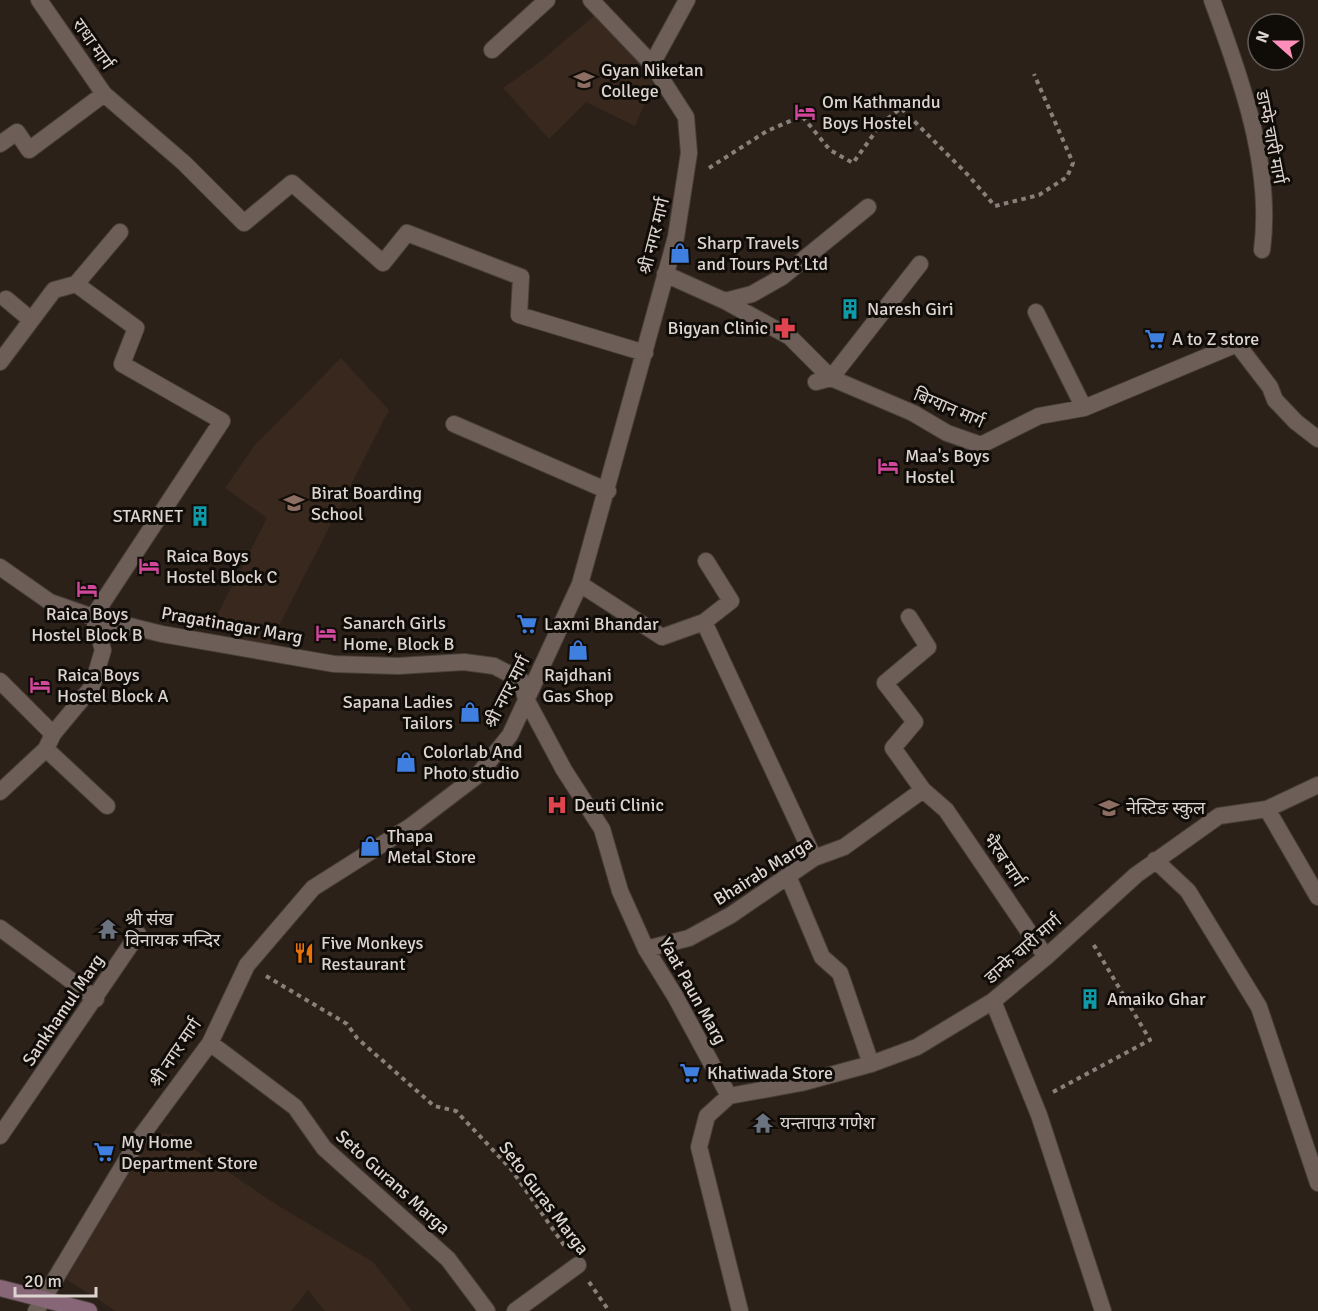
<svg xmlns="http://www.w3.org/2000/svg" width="1318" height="1311" font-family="Signika,'Noto Sans Devanagari',sans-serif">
	<rect width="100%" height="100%" fill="#2c2119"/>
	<path fill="#38281d" d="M596 14 658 72 635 126 586 102 549 139 503 88 541 61Z
		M341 358 389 410 267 649 213 623 267 518 225 488 254 446Z
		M152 1133 172 1134 277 1205 373 1262 412 1311H325L308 1290 291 1311H116L66 1279Z"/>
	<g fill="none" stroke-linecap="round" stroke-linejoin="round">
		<g stroke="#483f3a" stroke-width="18">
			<path id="minor" d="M39 0 104 94 184 163 244 223 292 183 383 263 407 233 521 277 519 315 645 353
				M1212 0C1241 78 1273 167 1262 250
				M492 50 547 0
				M0 144 17 132 29 150 104 94
				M665 274 725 301 790 337 831 378 913 413 947 433 981 445 1039 416 1084 408 1237 344 1270 387 1275 400 1296 422 1318 439
				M76 284 120 232
				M6 299 30 319
				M725 301 752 294 782 277 868 207
				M1036 312 1084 408
				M0 362 54 290 76 284 136 328 122 364 222 421 93 617 103 650 92 687 53 734 46 749 0 792
				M816 382 831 378 920 264
				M454 424 608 491
				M0 567 50 602 93 617 162 634 334 664 398 666 464 662 494 666 521 680 526 699 564 770 602 829 620 891 646 949 675 996 729 1096 707 1116 699 1147 740 1311
				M580 584 662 637 704 622 814 858
				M909 617 928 647 885 683 915 722 893 748 923 790 946 810 1046 957
				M704 622 731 601 706 561
				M0 681 53 734
				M46 749 107 806
				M1267 809 1318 897
				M1155 860 1188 891 1259 1007 1318 1183
				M788 876 822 957 840 973 871 1064
				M0 928 96 999
				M646 949 689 938 731 915 814 858 844 847 923 790
				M993 1001 1039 1115 1103 1311
				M210 1043 295 1107 324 1148 448 1259 487 1311
				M729 1096 801 1083 871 1064 917 1047 993 1001 1046 957 1136 875 1219 816 1267 809 1318 785
				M0 1136 138 934
				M36 1311 139 1139 210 1043 247 965 313 888 411 826 478 775 510 735 580 584 676 237 689 153 686 117 652 64 687 0
				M515 1311 578 1265"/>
		</g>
		<g stroke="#483f3a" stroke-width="18">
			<path id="tertiary" d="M591 0 652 64"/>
		</g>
		<g stroke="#483f3a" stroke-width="18">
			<path id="secondary" d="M0 1288 89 1311"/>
		</g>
		<path stroke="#89807a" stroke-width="4" stroke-dasharray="4.5 4.5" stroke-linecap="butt" d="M709 168 767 131 802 116 830 150 853 163 881 124 901 108 967 174 995 206 1039 195 1067 177 1073 163 1034 74
			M266 976 347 1024 357 1038 434 1106 456 1111 511 1169 566 1248
			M1053 1092 1150 1040 1092 942
			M589 1282 609 1311"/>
		<use href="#minor" stroke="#6d5f57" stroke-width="16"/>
		<use href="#tertiary" stroke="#6d5f57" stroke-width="16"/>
		<use href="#secondary" stroke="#876677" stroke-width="16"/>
	</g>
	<defs>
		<g id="university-bare" transform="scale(1.62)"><path d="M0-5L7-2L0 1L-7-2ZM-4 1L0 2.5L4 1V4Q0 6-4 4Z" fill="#8d6e63" stroke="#100c08" stroke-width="2.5" paint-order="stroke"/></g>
		<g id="hotel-bare" transform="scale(1.62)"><path d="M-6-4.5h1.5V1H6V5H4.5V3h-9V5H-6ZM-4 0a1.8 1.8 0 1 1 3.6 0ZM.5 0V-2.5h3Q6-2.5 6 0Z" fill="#d1479c" stroke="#100c08" stroke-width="2.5" paint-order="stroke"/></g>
		<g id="shop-bare" transform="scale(1.62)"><path d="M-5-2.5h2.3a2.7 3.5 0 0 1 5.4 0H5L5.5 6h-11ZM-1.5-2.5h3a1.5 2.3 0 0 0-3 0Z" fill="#3f7fe0" stroke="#100c08" stroke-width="2.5" paint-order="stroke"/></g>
		<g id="building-bare" transform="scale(1.62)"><path d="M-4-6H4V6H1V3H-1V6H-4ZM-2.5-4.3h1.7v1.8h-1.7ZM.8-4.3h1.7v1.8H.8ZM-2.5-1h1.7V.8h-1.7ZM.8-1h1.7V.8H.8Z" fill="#0f9aa8" stroke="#100c08" stroke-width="2.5" paint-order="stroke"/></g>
		<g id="pharmacy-bare" transform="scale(1.62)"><path d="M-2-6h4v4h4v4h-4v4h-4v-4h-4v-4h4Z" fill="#e0444e" stroke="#100c08" stroke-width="2.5" paint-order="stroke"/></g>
		<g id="supermarket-bare" transform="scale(1.62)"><path d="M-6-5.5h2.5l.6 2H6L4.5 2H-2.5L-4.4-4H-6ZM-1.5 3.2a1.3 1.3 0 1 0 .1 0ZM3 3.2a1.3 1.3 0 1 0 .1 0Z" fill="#3f7fe0" stroke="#100c08" stroke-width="2.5" paint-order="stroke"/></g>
		<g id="school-bare" transform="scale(1.62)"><path d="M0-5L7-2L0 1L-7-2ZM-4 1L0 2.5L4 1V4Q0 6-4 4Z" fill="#8d6e63" stroke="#100c08" stroke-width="2.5" paint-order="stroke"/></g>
		<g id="hospital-bare" transform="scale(1.62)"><path d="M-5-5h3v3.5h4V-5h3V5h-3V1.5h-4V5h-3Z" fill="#e0444e" stroke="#100c08" stroke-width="2.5" paint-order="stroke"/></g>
		<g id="temple-bare" transform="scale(1.62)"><path d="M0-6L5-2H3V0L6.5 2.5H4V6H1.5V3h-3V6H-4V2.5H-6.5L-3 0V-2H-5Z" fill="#6b7280" stroke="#100c08" stroke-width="2.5" paint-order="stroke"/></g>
		<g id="restaurant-bare" transform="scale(1.62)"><path d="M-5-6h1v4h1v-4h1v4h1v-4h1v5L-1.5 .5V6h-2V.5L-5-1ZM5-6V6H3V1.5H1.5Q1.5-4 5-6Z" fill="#e8710a" stroke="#100c08" stroke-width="2.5" paint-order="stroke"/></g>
	</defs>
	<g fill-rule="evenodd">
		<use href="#university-bare" x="584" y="80"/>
		<use href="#hotel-bare" x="805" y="112"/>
		<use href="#shop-bare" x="680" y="253"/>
		<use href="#building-bare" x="850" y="309"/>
		<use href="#pharmacy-bare" x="785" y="328"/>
		<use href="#supermarket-bare" x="1155" y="339"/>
		<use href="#hotel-bare" x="888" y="466"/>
		<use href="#school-bare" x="294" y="503"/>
		<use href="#building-bare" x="200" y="516"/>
		<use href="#hotel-bare" x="149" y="566"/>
		<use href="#hotel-bare" x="87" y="589"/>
		<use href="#supermarket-bare" x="527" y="624"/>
		<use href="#hotel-bare" x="326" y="633"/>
		<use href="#shop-bare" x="578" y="650"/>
		<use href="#hotel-bare" x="40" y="685"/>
		<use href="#shop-bare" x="470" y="712"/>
		<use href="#shop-bare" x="406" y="762"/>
		<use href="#hospital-bare" x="557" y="805"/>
		<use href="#school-bare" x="1109" y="808"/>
		<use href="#shop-bare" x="370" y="846"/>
		<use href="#temple-bare" x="108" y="929"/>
		<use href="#restaurant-bare" x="304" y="953"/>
		<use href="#building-bare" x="1090" y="999"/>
		<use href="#supermarket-bare" x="690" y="1073"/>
		<use href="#temple-bare" x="763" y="1123"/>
		<use href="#supermarket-bare" x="104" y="1152"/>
	</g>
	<g text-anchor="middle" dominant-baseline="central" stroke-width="6" stroke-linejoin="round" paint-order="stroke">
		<g font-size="18" fill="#dcd4cf" stroke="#100c08">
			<text transform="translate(93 44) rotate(55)">राधा मार्ग</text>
			<text transform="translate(1271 137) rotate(79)">डान्फे चारी मार्ग</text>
			<text transform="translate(654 236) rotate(-76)">श्री नगर मार्ग</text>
			<text transform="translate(949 408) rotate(23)">बिग्यान मार्ग</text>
			<text transform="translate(232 625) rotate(10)">Pragatinagar Marg</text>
			<text transform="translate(507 692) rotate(-63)">श्री नगर मार्ग</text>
			<text transform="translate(1004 860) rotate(56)">भैरब मार्ग</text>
			<text transform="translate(763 871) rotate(-32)">Bhairab Marga</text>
			<text transform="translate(1023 949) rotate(-41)">डान्फे चारी मार्ग</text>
			<text transform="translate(693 991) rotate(61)">Yaat Paun Marg</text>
			<text transform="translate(63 1010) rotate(-56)">Sankhamul Marg</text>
			<text transform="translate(175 1053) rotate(-56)">श्री नगर मार्ग</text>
			<text transform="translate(393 1182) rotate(42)">Seto Gurans Marga</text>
			<text transform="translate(544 1198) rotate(53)">Seto Guras Marga</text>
		</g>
		<g font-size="18" fill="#dcd4cf" stroke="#100c08" text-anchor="start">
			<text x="601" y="70">Gyan Niketan<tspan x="601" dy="21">College</tspan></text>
			<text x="822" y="102">Om Kathmandu<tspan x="822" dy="21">Boys Hostel</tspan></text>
			<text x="697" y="243">Sharp Travels<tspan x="697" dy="21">and Tours Pvt Ltd</tspan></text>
			<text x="867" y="309">Naresh Giri</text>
			<text x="768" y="328" text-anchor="end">Bigyan Clinic</text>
			<text x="1172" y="339">A to Z store</text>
			<text x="905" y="456">Maa's Boys<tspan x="905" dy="21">Hostel</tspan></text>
			<text x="311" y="493">Birat Boarding<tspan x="311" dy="21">School</tspan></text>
			<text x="183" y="516" text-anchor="end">STARNET</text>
			<text x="166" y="556">Raica Boys<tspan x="166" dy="21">Hostel Block C</tspan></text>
			<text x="87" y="614" text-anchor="middle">Raica Boys<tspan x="87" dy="21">Hostel Block B</tspan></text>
			<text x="343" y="623">Sanarch Girls<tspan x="343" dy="21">Home, Block B</tspan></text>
			<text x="544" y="624">Laxmi Bhandar</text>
			<text x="57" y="675">Raica Boys<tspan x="57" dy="21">Hostel Block A</tspan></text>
			<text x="578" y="675" text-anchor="middle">Rajdhani<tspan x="578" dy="21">Gas Shop</tspan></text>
			<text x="453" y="702" text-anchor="end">Sapana Ladies<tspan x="453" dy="21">Tailors</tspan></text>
			<text x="423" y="752">Colorlab And<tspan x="423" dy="21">Photo studio</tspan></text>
			<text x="574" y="805">Deuti Clinic</text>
			<text x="1126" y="808">नेस्टिङ स्कुल</text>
			<text x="387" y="836">Thapa<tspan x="387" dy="21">Metal Store</tspan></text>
			<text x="125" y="919">श्री संख<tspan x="125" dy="21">विनायक मन्दिर</tspan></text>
			<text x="321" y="943">Five Monkeys<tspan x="321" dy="21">Restaurant</tspan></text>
			<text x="1107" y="999">Amaiko Ghar</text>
			<text x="707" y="1073">Khatiwada Store</text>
			<text x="780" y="1123">यन्तापाउ गणेश</text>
			<text x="121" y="1142">My Home<tspan x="121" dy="21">Department Store</tspan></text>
		</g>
	</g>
	<g transform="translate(1276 42) rotate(291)"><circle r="28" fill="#100c08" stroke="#625c58" stroke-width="1.5"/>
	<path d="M0-4.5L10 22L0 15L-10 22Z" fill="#ff8eba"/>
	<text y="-9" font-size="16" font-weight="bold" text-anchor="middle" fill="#dcd4cf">N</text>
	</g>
	<path d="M15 1287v9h81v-9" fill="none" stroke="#dcd4cf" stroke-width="3"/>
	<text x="24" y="1287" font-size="18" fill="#dcd4cf" stroke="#100c08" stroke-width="4.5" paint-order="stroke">20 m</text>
</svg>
